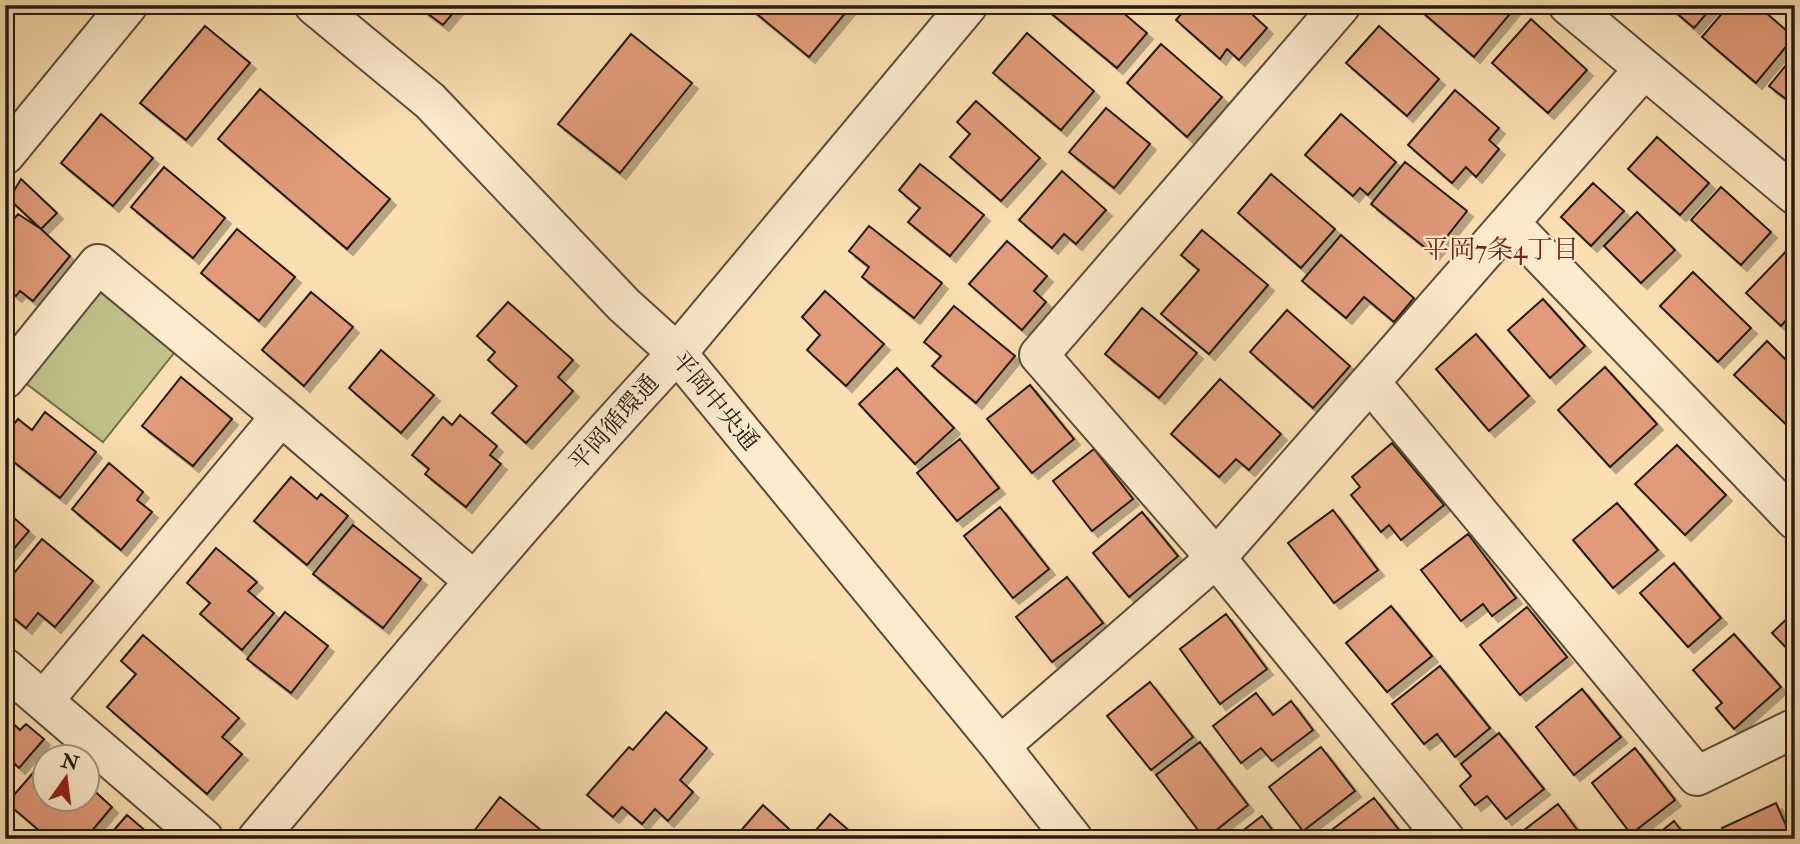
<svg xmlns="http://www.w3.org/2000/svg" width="1800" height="844" font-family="'IM FELL Double Pica','Noto Serif JP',serif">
	<defs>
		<filter id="shadow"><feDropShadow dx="6" dy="6" stdDeviation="0" flood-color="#0004"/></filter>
	</defs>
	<rect width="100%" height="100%" fill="#fbdeb1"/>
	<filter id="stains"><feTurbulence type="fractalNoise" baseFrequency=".00286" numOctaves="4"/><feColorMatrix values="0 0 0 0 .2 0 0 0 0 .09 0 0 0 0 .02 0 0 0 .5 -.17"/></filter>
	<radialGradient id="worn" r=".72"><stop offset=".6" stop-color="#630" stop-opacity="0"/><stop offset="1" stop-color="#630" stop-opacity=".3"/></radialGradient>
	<path fill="#c1c18a" stroke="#736e4e" stroke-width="2" d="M98 264 186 338 103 442 11 372Z"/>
	<path fill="#e19b7a" stroke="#251b12" stroke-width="2" filter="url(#shadow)" d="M416 5H460L443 25Z
		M746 5H852L809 57Z
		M1049 5H1114L1147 33 1117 68 1046 9Z
		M1189 5H1242L1267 28 1239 60 1227 49 1220 59 1176 20Z
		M1414 5H1509L1514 9 1474 57Z
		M1667 5H1714L1694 28Z
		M1729 5H1757L1794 37 1756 83 1702 37Z
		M1531 19 1587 70 1548 113 1492 63Z
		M205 26 250 63 186 140 140 103Z
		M1379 26 1439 79 1407 116 1346 63Z
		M1027 33 1094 91 1061 130 993 73Z
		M631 34 692 83 620 173 558 124Z
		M1161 44 1222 97 1187 137 1127 83Z
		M1795 54V106L1769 86Z
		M260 89 390 199 347 249 218 139Z
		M1455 90 1499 128 1489 140 1499 149 1476 177 1466 167 1452 183 1408 145Z
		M976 101 1040 158 1001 201 950 157 970 134 957 122Z
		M1106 108 1150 144 1114 188 1069 152Z
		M101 114 153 158 113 206 61 163Z
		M1341 114 1396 162 1368 195 1360 188 1353 196 1305 155Z
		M1657 137 1709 183 1680 215 1628 169Z
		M1405 162 1467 211 1433 254 1371 204Z
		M920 164 984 215 950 256 908 222 920 208 899 190Z
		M164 167 225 218 193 258 131 207Z
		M1062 171 1106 210 1076 244 1064 234 1052 248 1019 220Z
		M1271 174 1335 229 1301 268 1238 213Z
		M21 179 57 213 41 229 9 199Z
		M1593 183 1624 211 1591 246 1561 217Z
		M1721 187 1771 232 1741 265 1691 220Z
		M1637 212 1675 250 1641 283 1604 246Z
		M18 214 41 229 70 256 33 301 20 291 16 296 5 288V230Z
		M869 226 942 283 914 318 862 277 869 267 849 251Z
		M237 229 295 277 259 321 201 273Z
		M1202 230 1268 285 1209 354 1161 314 1199 270 1181 255Z
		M1341 235 1414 298 1394 322 1364 297 1346 318 1302 281Z
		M1007 241 1047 276 1034 291 1046 302 1022 330 969 284Z
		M1795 242V326L1787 319 1781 326 1746 293Z
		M1693 272 1751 328 1718 362 1660 306Z
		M825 291 884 344 846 386 807 350 820 335 802 317Z
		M311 292 353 327 304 386 262 350Z
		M1543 299 1585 346 1550 378 1508 330Z
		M508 302 573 360 558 377 573 391 526 443 492 413 517 386 488 360 495 352 477 336Z
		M954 306 1015 356 976 403 932 366 941 356 924 342Z
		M1142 308 1197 353 1159 398 1105 354Z
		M1287 310 1350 366 1313 408 1250 352Z
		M1476 334 1529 396 1489 431 1436 369Z
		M1767 341 1795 369V425L1791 429 1734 375Z
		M381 350 434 395 401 433 349 388Z
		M1605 367 1657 424 1610 467 1558 410Z
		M897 368 954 428 915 464 859 404Z
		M181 377 232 419 193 466 142 426Z
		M1220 379 1281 434 1249 470 1236 459 1219 477 1171 434Z
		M1030 385 1074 439 1032 473 987 419Z
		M45 412 96 452 60 498 5 455V435L18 419 32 430Z
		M460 415 497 446 490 455 501 464 466 507 425 474 429 469 412 455 443 417 452 425Z
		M960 439 999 488 957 521 917 473Z
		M1392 443 1444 505 1401 540 1389 525 1381 532 1351 495 1360 487 1352 477Z
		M1677 445 1726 495 1685 535 1635 484Z
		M1094 449 1133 499 1092 531 1053 481Z
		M109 463 143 492 137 500 152 512 121 550 72 509Z
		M291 477 317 499 321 494 348 516 307 565 254 521Z
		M1617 503 1658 550 1613 588 1573 540Z
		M1000 507 1049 569 1013 598 964 536Z
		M5 510 29 531 5 559Z
		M1333 510 1378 570 1334 603 1288 543Z
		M1142 512 1178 556 1129 597 1093 553Z
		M353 525 421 579 383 628 313 574Z
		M1468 534 1516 598 1492 616 1483 604 1461 621 1421 570Z
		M42 539 93 581 55 627 38 613 26 628 5 611V584Z
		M216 548 257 582 248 591 274 613 242 650 200 614 210 603 187 583Z
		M1674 563 1721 618 1688 647 1640 593Z
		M1067 577 1103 623 1052 662 1016 617Z
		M1391 606 1432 656 1387 692 1346 643Z
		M1527 607 1567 657 1520 695 1480 645Z
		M1795 611V657L1772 633Z
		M285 612 328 646 291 693 247 659Z
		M1226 614 1267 669 1220 704 1180 649Z
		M1734 634 1781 687 1734 729 1716 708 1722 703 1693 670Z
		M143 635 239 718 222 737 242 754 207 794 107 707 136 674 121 661Z
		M1440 666 1490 728 1455 757 1437 734 1424 744 1392 704Z
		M1150 682 1193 737 1151 770 1107 716Z
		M1582 689 1621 737 1574 775 1536 727Z
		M1256 693 1273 715 1291 701 1313 730 1272 761 1261 748 1241 763 1213 726Z
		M666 712 707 748 680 780 693 792 668 821 655 809 642 824 622 807 613 817 587 795 629 747 633 750Z
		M5 716 20 730 26 724 44 739 19 768 10 759 5 764Z
		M1499 733 1544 789 1506 819 1487 796 1475 805 1460 786 1471 776 1461 764Z
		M1200 742 1248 805 1205 839 1156 775Z
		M1321 747 1355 791 1303 831 1269 787Z
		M1635 748 1675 800 1631 834 1592 783Z
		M46 758V798H88V785L112 807 85 839H49L7 803Z
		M500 797 552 839H468Z
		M1374 798 1406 839H1334L1329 832Z
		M1776 803 1792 839H1727L1722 828Z
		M1558 804 1584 839H1516L1515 837Z
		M763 805 800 839H743L738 834Z
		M830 814 859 839H808Z
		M127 815 155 839H106Z
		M1262 816 1279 839H1232Z
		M1674 821 1688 839H1652Z"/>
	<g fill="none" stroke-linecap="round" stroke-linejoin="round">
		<g stroke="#5a4c3a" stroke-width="42">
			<path id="minor" d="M314 5 430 101 624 305 677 353 1000 746 1073 839
				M1341 5 1039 355 1216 558 1445 839
				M1568 5 1795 195
				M5 155 128 5
				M1510 223 1795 520
				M5 379 98 264 281 416 473 580
				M1370 382 1697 776 1795 728
				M5 668 204 839
				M44 700 281 416
				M1000 746 1216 558 1644 69
				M257 839C395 675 531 510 677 353L968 5"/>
		</g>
		<use href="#minor" stroke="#fceacc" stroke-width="38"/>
	</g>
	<g text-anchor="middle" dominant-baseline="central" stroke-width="5" stroke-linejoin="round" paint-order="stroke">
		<g font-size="24" fill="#251b12" stroke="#fceacc">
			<text transform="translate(715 401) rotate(50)">平岡中央通</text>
			<text transform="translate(614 423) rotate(-48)">平岡循環通</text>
		</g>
		<g font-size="26" fill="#7a1f14" stroke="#fceacc">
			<text x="1501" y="250">平岡7条4丁目</text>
		</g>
	</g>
	<rect width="1800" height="844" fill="none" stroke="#fbdeb1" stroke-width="28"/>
	<rect x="7" y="7" width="1786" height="830" fill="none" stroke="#251b12" stroke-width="3.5"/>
	<rect x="14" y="14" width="1772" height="816" fill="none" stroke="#251b12" stroke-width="2"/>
	<g transform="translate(66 778) rotate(14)"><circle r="33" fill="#fceacc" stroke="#a69782" stroke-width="2"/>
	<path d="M0-5L12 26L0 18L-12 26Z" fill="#8f2418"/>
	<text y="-10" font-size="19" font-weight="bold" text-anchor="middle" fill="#251b12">N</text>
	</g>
	<rect width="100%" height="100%" filter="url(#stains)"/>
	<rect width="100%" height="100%" fill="url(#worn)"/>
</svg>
